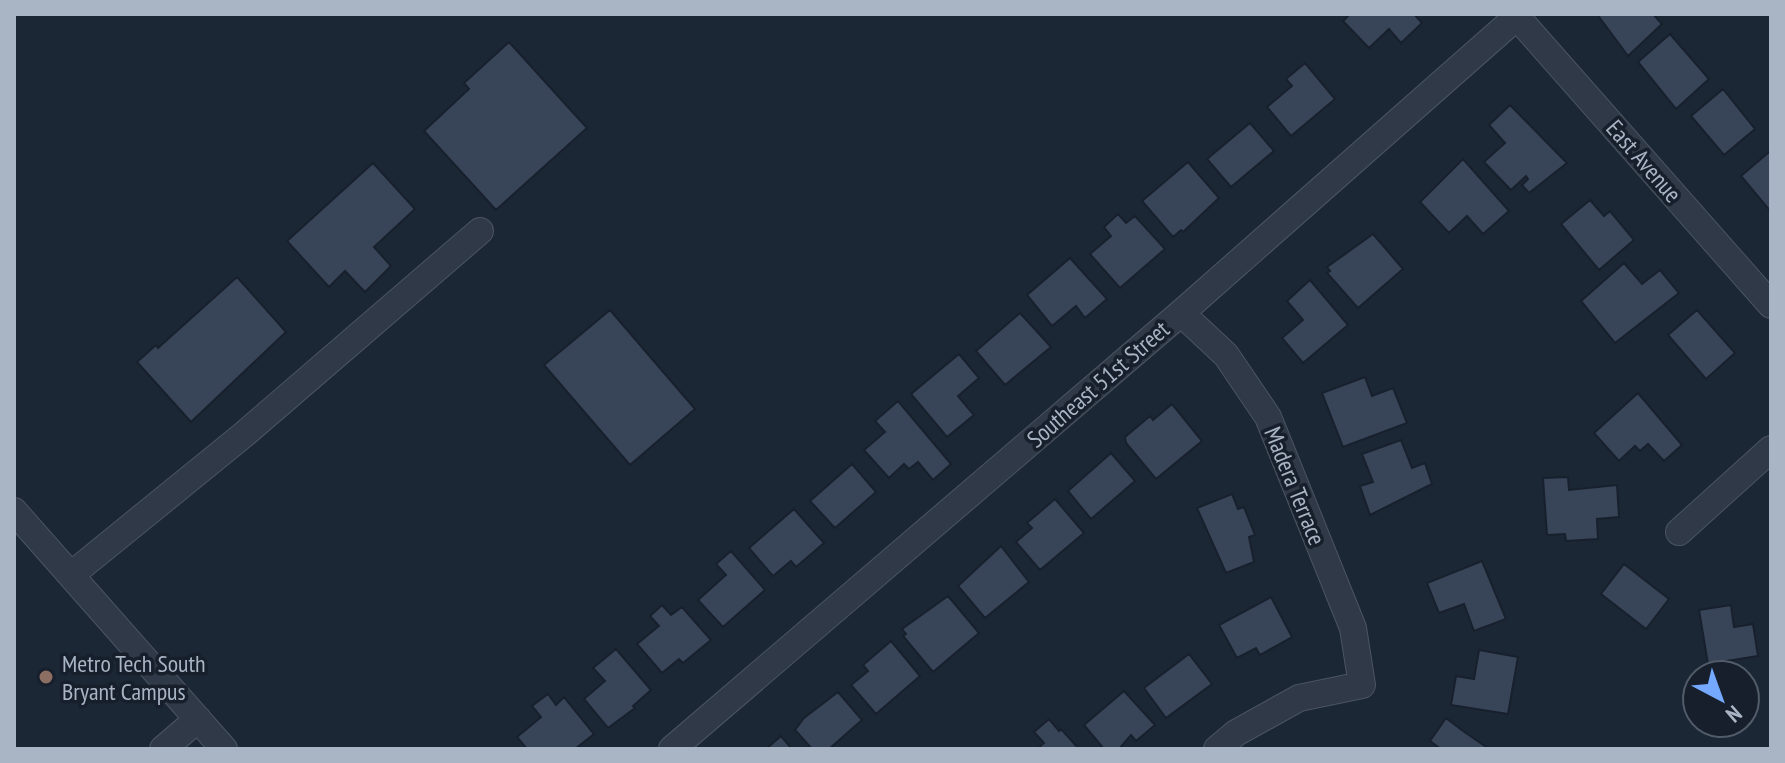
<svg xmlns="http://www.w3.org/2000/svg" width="1785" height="763" font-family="'PT Sans Narrow',sans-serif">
	<rect width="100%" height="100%" fill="#1c2736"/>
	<path fill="#384558" stroke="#18202d" stroke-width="2" d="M1350 14H1414L1422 23 1401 43 1389 29 1369 48 1343 21Z
		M1597 14H1653L1662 24 1628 56Z
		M1670 34 1709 79 1676 109 1638 62Z
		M509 42 587 128 496 210 424 131 469 89 464 83Z
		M1305 63 1335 99 1291 136 1267 107 1292 86 1286 79Z
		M1723 89 1755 129 1724 155 1691 116Z
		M1510 105 1567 163 1529 193 1522 185 1528 179 1526 176 1511 190 1484 162 1505 143 1489 125Z
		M1250 123 1274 151 1231 187 1207 159Z
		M1769 152 1771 154V212L1741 176Z
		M1463 159 1509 211 1483 234 1467 216 1449 233 1420 202Z
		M1188 162 1219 198 1183 232 1181 230 1173 237 1142 201Z
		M373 163 415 209 374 247 391 266 365 292 345 271 329 287 287 241Z
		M1590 200 1604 216 1610 211 1634 240 1599 270 1561 224Z
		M1118 214 1126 223 1135 216 1165 249 1120 288 1090 254 1111 236 1104 227Z
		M1373 234 1403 269 1358 308 1327 273 1330 271 1327 267Z
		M1070 258 1107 299 1085 318 1076 306 1052 326 1027 295Z
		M1624 263 1642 284 1660 270 1679 293 1615 343 1581 301Z
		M237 277 286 332 191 422 137 362 156 345 158 348Z
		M1310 280 1348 325 1303 363 1282 338 1303 320 1287 301Z
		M610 310 695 409 630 465 544 365Z
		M1697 310 1735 353 1706 379 1668 335Z
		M1020 313 1051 347 1005 385 976 351Z
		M959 354 979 378 958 396 974 415 947 437 911 394Z
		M1365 377 1372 396 1393 388 1407 423 1343 447 1322 393Z
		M1638 393 1682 445 1664 461 1648 444 1640 451 1635 446 1619 461 1594 433Z
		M898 401 951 464 933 480 918 462 909 469 904 464 889 478 864 450 885 432 875 421Z
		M1172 404 1202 441 1156 479 1126 443 1125 437 1150 416 1153 420Z
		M1401 440 1412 468 1425 463 1432 484 1370 515 1360 486 1373 482 1362 454Z
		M1111 453 1135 481 1091 519 1068 491Z
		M852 464 876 492 835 528 810 501Z
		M1568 477 1569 490 1617 485 1619 517 1597 519 1598 539 1566 541 1565 534 1547 535 1543 478Z
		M1232 494 1238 509 1244 507 1255 535 1249 537 1254 562 1226 573 1197 508Z
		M1055 499 1084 533 1040 570 1016 542 1032 528 1027 523Z
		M794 509 824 543 796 567 791 561 773 576 749 548Z
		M1001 546 1029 582 985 618 958 586Z
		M731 551 765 590 723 627 698 600 726 575 716 564Z
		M1482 561 1506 619 1474 631 1464 604 1439 613 1427 583Z
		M1624 564 1669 599 1646 629 1601 594Z
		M948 596 979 633 933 672 903 636 906 634 902 629Z
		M1271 597 1292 637 1260 655 1256 648 1237 658 1219 625Z
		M662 605 671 615 682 607 711 640 683 663 679 659 662 673 637 644 659 626 650 616Z
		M1731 605 1734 627 1753 624 1758 656 1708 664 1699 610Z
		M891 641 920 676 876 714 851 685 868 671 863 665Z
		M616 649 651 690 633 706 635 708 608 728 584 699 605 681 593 668Z
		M1479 650 1518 657 1508 714 1451 705 1456 676 1474 679Z
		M1189 654 1212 684 1166 718 1144 688Z
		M1124 691 1155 725 1136 741 1131 735 1119 749H1104L1084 725Z
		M838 692 862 720 829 749H812L795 730 804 718Z
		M548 694 556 705 564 697 594 734 575 749H527L517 737 541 717 532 706Z
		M1446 718 1463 731 1489 749H1441L1430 741Z
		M1049 719 1059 731 1061 729 1079 749H1037L1044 743 1034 732Z
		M781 736 792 749H766Z"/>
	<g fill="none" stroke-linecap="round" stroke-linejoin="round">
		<g stroke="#4b5462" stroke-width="28">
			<path id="minor" d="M1517 17 1771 305
				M1181 313 1226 355 1268 417 1353 628 1362 685 1299 698 1236 733 1217 749
				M14 511 224 749
				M1679 532 1771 449
				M71 575 242 436 480 231
				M163 749 198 719
				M672 749 1181 313 1520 14"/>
		</g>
		<use href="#minor" stroke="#303947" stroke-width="26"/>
	</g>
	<circle fill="#8d6e63" stroke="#161f2b" stroke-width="3" cx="46" cy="677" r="8"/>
	<g text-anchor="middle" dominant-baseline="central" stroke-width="7" stroke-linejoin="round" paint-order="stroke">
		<g font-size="24" fill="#a9b4c5" stroke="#161f2b">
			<text transform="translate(1644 161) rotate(49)">East Avenue</text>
			<text transform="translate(1098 384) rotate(-41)">Southeast 51st Street</text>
			<text transform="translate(1295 486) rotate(68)">Madera Terrace</text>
		</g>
		<g font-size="24" fill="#a9b4c5" stroke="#161f2b" text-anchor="start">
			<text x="62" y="663">Metro Tech South<tspan x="62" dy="28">Bryant Campus</tspan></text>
		</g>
	</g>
	<rect width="1785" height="763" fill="none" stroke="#a9b4c5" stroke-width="32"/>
	<g transform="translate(1721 699) rotate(139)"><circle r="38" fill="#161f2b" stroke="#515b69" stroke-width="2"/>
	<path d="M0-6L14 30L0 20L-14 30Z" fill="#74a9ff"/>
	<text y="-12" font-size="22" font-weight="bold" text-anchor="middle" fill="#a9b4c5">N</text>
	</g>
</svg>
